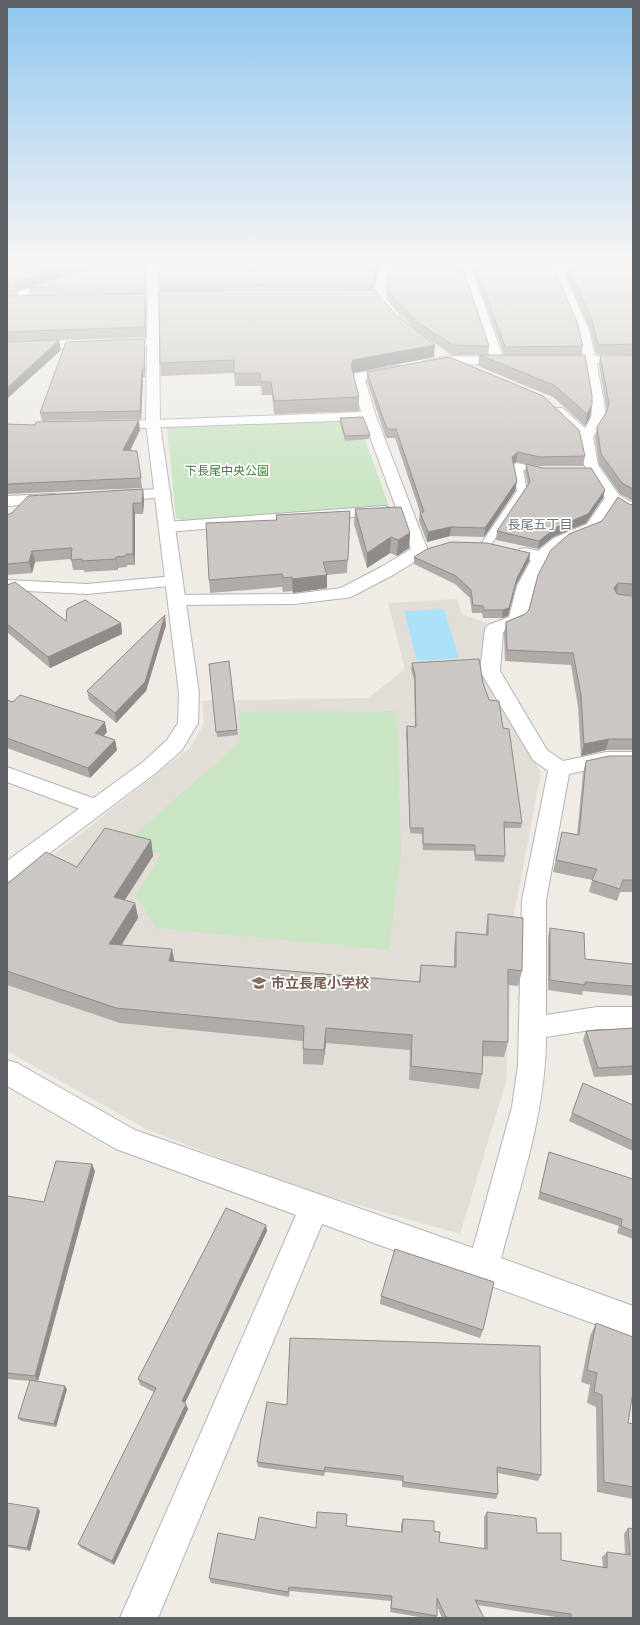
<svg xmlns="http://www.w3.org/2000/svg" width="640" height="1625" font-family="Jost,'Noto Sans JP',sans-serif">
	<rect width="100%" height="100%" fill="#efece6"/>
	<path fill="#e2ddd7" d="M457 599 462 614 486 623 484 670 541 773 514 915 506 1082 460 1234 292 1186 146 1129 7 1051V891L189 749 204 724 202 701 368 698 405 669 388 603Z"/>
	<path fill="#c9e5c4" d="M358 420 389 506 185 521 176 518 167 427Z
		M397 711 401 851 389 950 156 928 136 895 161 854 127 841 240 742 239 712Z"/>
	<path fill="#abe2fa" d="M444 609 459 658 417 661 404 611Z"/>
	<g fill="none" stroke-linecap="round" stroke-linejoin="round">
		<g stroke="#b1b4b7" stroke-width="2">
			<path id="lane" d="M517 463 545 469 547 471 542 474 523 470 527 491 490 546H482L481 544 517 491 512 466Z"/>
		</g>
		<g stroke="#b1b4b7" stroke-width="2">
			<path id="street" d="M382 263H392L387 277 385 297 402 319 400 321H392L373 297 377 277Z
				M413 263 551 267V263H561L562 267H633V273L564 274 589 330 595 356 633 355V363H597C598 376 607 408 605 418 603 424 597 431 593 437L598 465 619 495 633 503V515L627 513 615 506 599 530 566 544 548 560 535 586 526 620 523 624 503 632 500 671 547 750 563 761 606 752H633V766H606L569 774 546 900V1015L597 1007H633V1029H597L546 1037C546 1112 520 1186 501 1258L633 1306V1338L322 1224 158 1618H120L296 1215 116 1149 7 1086V1060L17 1063 135 1130 473 1248 512 1107 518 1065 522 900 548 771 533 760 480 671 485 629 488 625 509 617 517 586 531 560 520 557 518 553 520 549 526 548 538 551 554 538 587 524 605 498 584 465 579 438 550 411 552 408H562L585 428C587 425 590 421 591 417 594 407 585 377 584 363L556 364 552 363 550 360 552 357 583 356 577 330 553 274 472 271 503 357 512 358 514 361 512 364 508 365 449 364 429 368 425 367 423 364 425 361 449 356 490 357 461 270 418 266Z
				M58 279 63 282 62 284 7 301V294Z
				M153 338 157 339 159 342 157 345 7 350V342Z
				M397 366 402 367 403 370 402 373 365 380 376 416 428 551 426 555 393 575 351 597 345 598 294 604 177 605 171 604 168 600 171 596 177 595 294 594 341 588 381 567 411 549 364 420 109 429 104 428 102 425 104 422 361 412 352 377 353 374Z
				M163 489 168 491 171 494 168 497 114 501 109 499 106 496 109 493 114 491Z
				M54 494 59 496 62 499 59 502 7 506V496Z
				M384 506 390 508 392 511 390 514 167 532 161 530 159 527 161 524 167 522Z
				M174 576 180 577 183 581 180 585 87 594 7 590V580L87 584Z
				M7 767 104 802 107 807 104 812 96 815 7 782Z"/>
		</g>
		<g stroke="#b2b6ba" stroke-width="2">
			<path id="secondary" d="M148 263H158L160 424 199 693 198 723 182 750 157 772 15 879 7 882V861L143 762 167 740 178 723 179 693 146 424Z"/>
		</g>
		<use href="#lane" fill="#fff" fill-rule="evenodd"/>
		<use href="#street" fill="#fff" fill-rule="evenodd"/>
		<use href="#secondary" fill="#fff" fill-rule="evenodd"/>
	</g>
	<path fill="#afaba7" d="M7 263H101L19 290 18 291V295L145 294 146 303V337L7 341Z
		M105 263H146V294L31 295 29 287Z
		M461 263H550V265Z
		M562 263H633V266H563Z
		M475 264 583 346 581 355 592 405 590 417 585 426 553 397 478 366 479 355H452L424 336 434 357 353 372 359 397V411L274 414 272 395H262L261 386H235L234 373 161 376 160 363V291L159 285 376 277 373 290 395 314 416 330 391 305 387 297V288L489 346 488 355H504L474 273Z
		M633 266V354H596L590 329 566 275 568 267Z
		M145 339V377H143L141 419 42 421 40 413Z
		M600 355H633V501L620 494 599 464 595 437 597 427 607 412 599 364Z
		M367 372 585 456 583 466H539L526 464 603 498 586 523 553 537 538 549 496 540 497 531 528 486 525 472 526 464 516 462 513 464 517 481 515 491 484 537 450 536 427 542 419 521 420 512 395 438H386L367 381Z
		M340 418 370 435 369 439 345 441 340 422Z
		M7 424 140 430 130 450 141 478 142 488 7 494Z
		M144 500 143 514H135V565H127V567L118 568V570L84 572V570H73L71 559 35 562 32 573 7 575V515Z
		M629 504 633 505V595H626L633 596V750H606L581 756 578 707 571 665 505 661 504 633 506 622 525 614 602 521Z
		M355 509 410 533 409 548 397 556 390 553 367 568 354 524Z
		M350 511 347 573 327 575V588L293 593 292 591 283 592 282 587 210 593 209 580 276 520V515Z
		M530 553 529 561 516 585 508 616 502 618H483L482 613H472L470 598 455 584 414 564V557Z
		M7 585 66 621 121 623 122 634 50 668 7 632Z
		M166 625 146 691 116 723 89 700 87 691Z
		M412 663 483 683 489 700 503 728 522 823 521 828H505V856L504 862 475 861 474 851 423 850 422 834 410 833 406 732 407 726 415 727 414 680 411 669Z
		M209 664 237 730 238 735 217 737Z
		M7 700 107 732 104 736 115 740 117 750 90 778 7 748Z
		M633 756V892H620L617 901 589 892 592 880 553 872 562 832 577 835 583 773 586 761Z
		M151 840 153 856 125 900 135 903 138 918 121 945 174 961 419 982 421 965 454 967V948L456 932 486 935V929L488 914 522 971 518 986 508 985V1042L504 1057 483 1056 482 1074 479 1089 409 1080 410 1050 326 1043 323 1065 303 1064V1041L120 1023 7 985V884L77 867Z
		M550 928 585 959 633 964V996L583 991 582 995 548 990V938Z
		M633 1028V1075L594 1077 583 1040 586 1031Z
		M633 1105V1151L569 1121 572 1113Z
		M549 1152 633 1179V1239L617 1233 619 1226 538 1199 547 1159Z
		M95 1171 38 1381 67 1389 56 1427 21 1421 18 1418 30 1381 7 1379V1196L44 1202Z
		M266 1225 267 1231 185 1403 188 1409 114 1565 81 1548 78 1544 154 1392 140 1385 138 1379Z
		M381 1296 483 1330 480 1338 380 1304Z
		M596 1323 628 1423 633 1424V1499L597 1492 596 1407 587 1403 590 1385 581 1382 590 1336Z
		M267 1402 541 1475 538 1481 498 1473V1494L496 1499 402 1487V1481L325 1472 324 1476 258 1467 257 1462Z
		M7 1503 40 1511 30 1551 7 1547Z
		M487 1512 537 1533 561 1560 603 1567 602 1557 607 1552 625 1554 624 1534 628 1528 633 1529V1618H563L477 1605 484 1618H442L437 1606V1616L436 1618H425L390 1612 391 1601 290 1591 289 1597 211 1583 209 1578 255 1540 316 1528 346 1526 401 1532V1524L403 1519 434 1531 439 1542 484 1549V1517Z"/>
	<path fill="#8e8b88" d="M73 263H101L19 290 18 291 17 287 14 284 17 281Z
		M145 263H146V294L145 286Z
		M378 263H380L376 277 373 293V284L376 268Z
		M145 294 146 303V337L145 327Z
		M145 339V377L144 369Z
		M59 340 61 350 7 399V388Z
		M435 345 434 357 353 373 351 365 353 360Z
		M142 369 143 377 141 419 140 411Z
		M592 405 590 417 585 426 587 414Z
		M139 420 140 430 125 461 123 450Z
		M518 452 516 462 511 466 512 457Z
		M517 481 515 491 484 537 485 528Z
		M143 489 144 500 143 514 142 503Z
		M605 490 603 498 586 523 553 537 538 549 539 541Z
		M133 503 135 514V565L133 554Z
		M451 527 450 536 427 542 428 532Z
		M410 533 409 548 397 556 398 540Z
		M391 537 390 553 367 568V553Z
		M32 551 35 562 32 573 29 562Z
		M530 553 529 561 516 585 508 616 502 618 503 610 517 578Z
		M116 557 118 568V570L116 559Z
		M327 575V588L293 593 292 579Z
		M618 583 616 595 614 588Z
		M165 615 166 625 146 691 116 723 115 713Z
		M121 623 122 634 50 668 48 657Z
		M105 722 107 732 97 743 95 733Z
		M609 739 606 750 581 756 584 744Z
		M115 740 117 750 90 778 88 768Z
		M151 840 153 856 117 912 114 897Z
		M135 903 138 918 113 959 109 944Z
		M172 949 175 964 169 961Z
		M326 1028V1043L323 1065 324 1050Z
		M92 1164 95 1171 38 1381 35 1376Z
		M266 1225 267 1231 183 1407 182 1401Z
		M65 1386 67 1389 56 1427 54 1424Z
		M186 1404 188 1409 114 1565 112 1561Z
		M38 1508 40 1511 30 1551 27 1548Z"/>
	<path fill="#cbc7c2" stroke="#8e8b88" d="M7 263H73L17 281 14 284 17 287H7Z
		M105 263H145V286L29 287Z
		M159 263H378L376 268 373 284 159 285Z
		M391 263H461L489 346 453 345 420 324 392 296 387 288 389 269Z
		M475 264 553 267 577 322 583 346 505 347Z
		M633 266V344L598 345 592 320 568 267Z
		M375 290 395 314 435 345 353 360 351 365 359 397 274 401 271 382H261L260 373H234V360L160 363 159 291Z
		M145 294V327L7 332V296Z
		M145 339 144 369H142L140 411 40 413 66 342Z
		M59 340 7 388V342Z
		M479 355H585L592 395V405L587 414 554 385Z
		M600 355H633V489L622 483 601 454 597 427 607 411 609 403Z
		M449 357 543 396 579 430 585 456 540 457 518 452 512 457 517 481 485 528 451 527 428 532 420 512H424L396 429H387L367 372Z
		M363 417 370 435 345 436 340 418Z
		M139 420 123 450 137 451 141 478 7 484V424L35 425 36 422Z
		M526 464 543 468H591L605 490 588 514 555 528 539 541 497 531 530 482Z
		M143 489 142 503H133V554H126V556L116 557V559L82 561V559L71 560 72 548 32 551 29 562 7 564V515L12 513 28 496Z
		M618 497 629 504 633 505V584L618 583 614 588 617 594 633 596V739H609L584 744 581 695 573 653 507 650 506 622 525 614 529 610 538 575 551 550 569 534 602 521Z
		M401 507 410 533 398 540 391 537 367 553 355 509Z
		M350 511 348 560 323 562 327 575 292 579V577L283 578 282 574 209 580 206 523 277 520 276 515Z
		M451 542 487 543 530 553 517 578 509 608 503 610H484L483 606 473 605 471 590 456 576 414 557 427 549Z
		M15 582 66 621 67 609 85 600 121 623 48 657 7 624V585Z
		M165 615 145 682 115 713 87 691Z
		M479 659 483 683 489 700 499 701 503 728 509 729 522 823 504 822 505 856 475 855V845L423 844V828H410L407 726 416 727 415 675 412 663Z
		M229 661 237 730 216 732 209 664Z
		M20 695 105 722 95 733 115 740 88 768 7 738V700L13 702Z
		M609 756H633V880H623L620 889 592 880 597 869 556 860 562 832 579 835 586 761Z
		M105 828 151 840 114 897 135 903 109 944 172 949 169 961 420 982 421 965 456 967V932L488 935V914L523 918 522 971 508 969V1042L483 1041 482 1074 411 1066 412 1035 326 1028 324 1050 303 1049 304 1026 116 1008 7 971V884L46 852 77 867Z
		M550 928 584 933 585 959 633 964V986L585 982V985L550 980Z
		M633 1028V1066L598 1068 586 1031Z
		M583 1083 633 1105V1141L572 1113Z
		M549 1152 633 1179V1231L621 1226 622 1219 540 1192Z
		M56 1161 92 1164 35 1376 7 1373V1196L44 1202Z
		M226 1208 266 1225 182 1401 186 1404 112 1561 78 1544 156 1388 138 1379Z
		M395 1249 494 1282 483 1330 381 1296Z
		M596 1323 633 1337V1392L628 1423 633 1424V1487L604 1482 602 1395 594 1392 597 1373 587 1370Z
		M290 1338 540 1346 541 1475 497 1467 498 1494 403 1482V1476L325 1467 324 1471 257 1462 267 1402 287 1405Z
		M30 1380 65 1386 54 1424 18 1418Z
		M7 1503 38 1508 27 1548 7 1545Z
		M317 1512 347 1514 346 1526 402 1532 403 1519 434 1521V1531L440 1532 439 1542 487 1549V1512L536 1518 537 1533H561V1560L607 1568V1552L630 1555 628 1528 633 1529V1618H571V1614L475 1600 484 1618H451L446 1617 437 1598V1616L391 1608 392 1596 289 1587 288 1592 209 1578 218 1533 255 1540 259 1517 316 1528Z"/>
	<linearGradient id="sky" x2="0" y2="1"><stop stop-color="#8fc6ef"/><stop offset="0.54" stop-color="#f8f6f4"/><stop offset="1" stop-color="#f8f6f4" stop-opacity="0"/></linearGradient>
	<rect width="640" height="491" fill="url(#sky)"/>
	<defs>
		<g id="school-bare" transform="scale(1.2)"><path d="M0-5L7-2L0 1L-7-2ZM-4 1L0 2.5L4 1V4Q0 6-4 4Z" fill="#8d6e63" stroke="#fff" stroke-width="2.5" paint-order="stroke"/></g>
	</defs>
	<g fill-rule="evenodd">
		<use href="#school-bare" x="259" y="983"/>
	</g>
	<g text-anchor="middle" dominant-baseline="central" stroke-width="3.5" stroke-linejoin="round" paint-order="stroke">
		<g font-size="12" fill="#40803a" stroke="#fff">
			<text x="227" y="471">下長尾中央公園</text>
		</g>
		<g font-size="13" fill="#6f7477" stroke="#fff">
			<text x="540" y="524">長尾五丁目</text>
		</g>
		<g font-size="14" font-weight="bold" fill="#785e54" stroke="#fff" text-anchor="start">
			<text x="271" y="983">市立長尾小学校</text>
		</g>
	</g>
	<rect width="640" height="1625" fill="none" stroke="#5e6265" stroke-width="16"/>
</svg>
